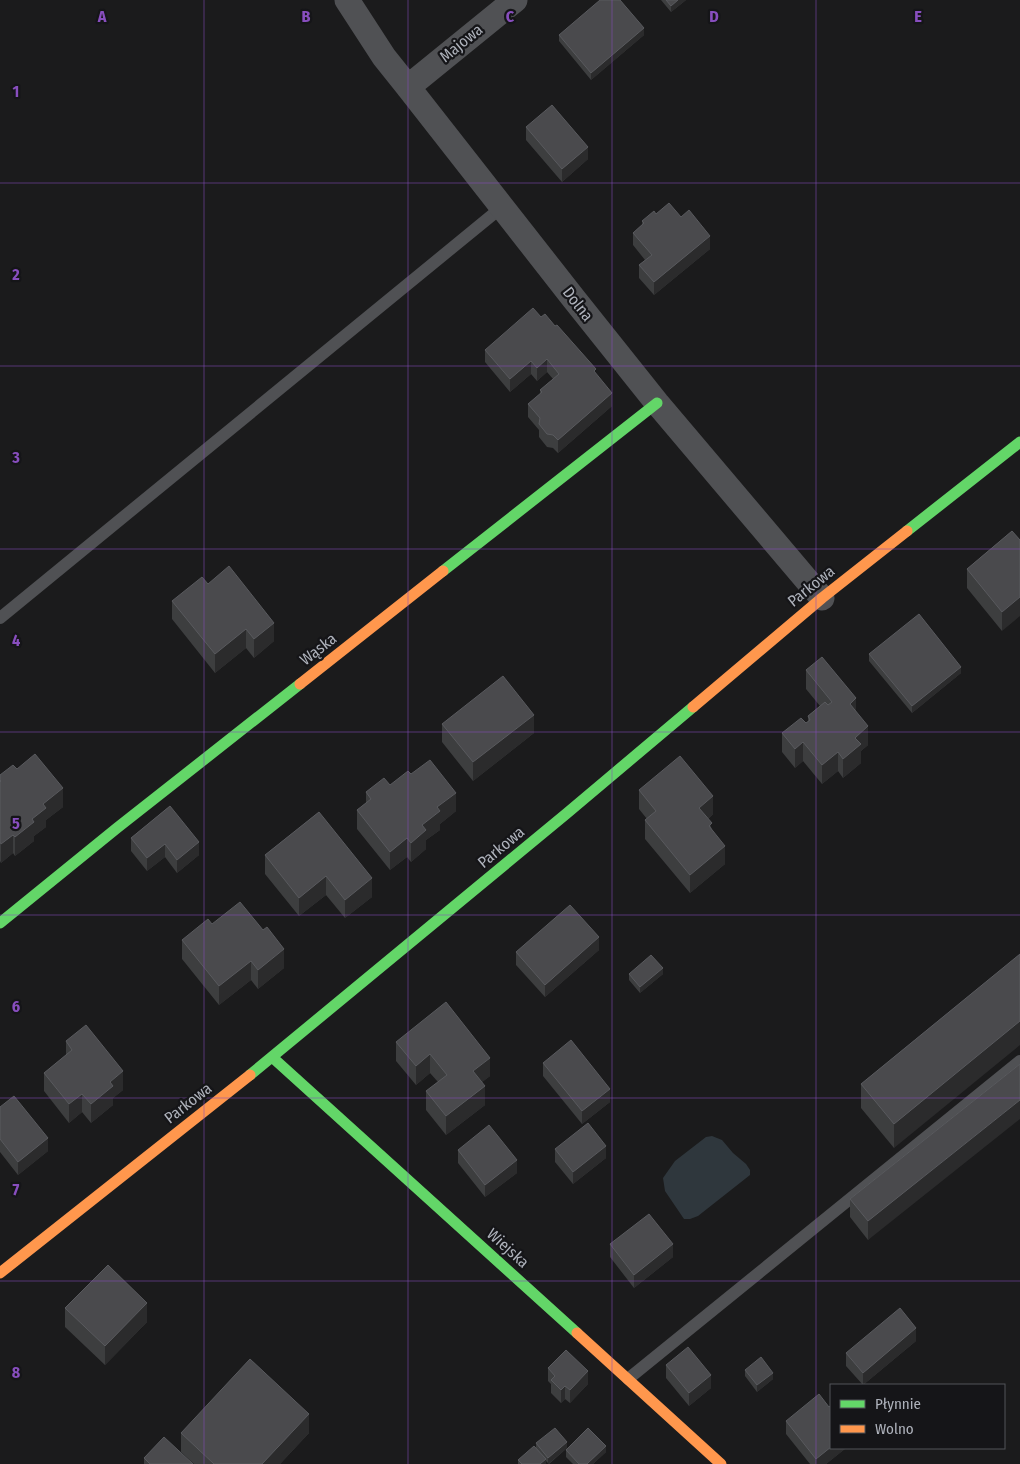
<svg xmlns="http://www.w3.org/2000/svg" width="1020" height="1464" font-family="'Fira Sans Condensed',sans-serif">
	<rect width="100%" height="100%" fill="#1b1b1c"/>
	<path fill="#2f373d" d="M712 1136 722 1140 733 1153 746 1164 750 1170V1175L698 1216 690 1219H684L665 1191 663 1178 675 1161 706 1137Z"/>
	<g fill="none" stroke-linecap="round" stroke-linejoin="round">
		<path stroke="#505154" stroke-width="12" d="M0 618 502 207
			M628 1379 1020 1061"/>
		<path stroke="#505154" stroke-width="25" d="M347 0 384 57 408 87 574 299 657 403 822 598
			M408 87 515 0"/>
		<path stroke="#63d668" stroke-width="11" d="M907 531 1020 442
			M443 571 657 403
			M0 923 117 828 300 684
			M272 1057 577 1333
			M250 1075 566 814 693 707"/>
		<path stroke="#ff974d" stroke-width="11" d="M300 684 443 571
			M693 707 822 598 907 531
			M0 1273 250 1075
			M577 1333 721 1464"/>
	</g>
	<path fill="#3d3e3f" d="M661 0H686L671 12Z
		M559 35H644L591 80 559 41Z
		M526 127 588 159 562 182 526 140Z
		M656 214 710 249 654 295 639 278V265L645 260 633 245V233L642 225V221Z
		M541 317 596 374 612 406 558 453 553 448 547 447 539 437V430L528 417V404L540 394V390L553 379 547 372 537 381 531 374 510 392 485 362V350Z
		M1012 531 1002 631 967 588V569Z
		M208 584 274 641 254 658 246 648 215 673 172 619V601Z
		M869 654 961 673 912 713 869 661Z
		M806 670 856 712 868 745 861 751V763L843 778 838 771 822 784 803 761 795 768 782 752V733L806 723 808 722V716L820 706 806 689Z
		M442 724 534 733 473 781 442 742Z
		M17 769 63 807 46 820V827L34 836V841L15 856 13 853 1 863 0 861V775Z
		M411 774 456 811 440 824V830L426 840V849L411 862 407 857 390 870 357 829V810L366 803V792L390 785Z
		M639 790 713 814 708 819 725 864 690 893 645 839V820L647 819 639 809Z
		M170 806 199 855 177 873 165 857 147 871 131 851V838Z
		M319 812 372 897 345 918 326 895 299 916 265 874V855Z
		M212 924 284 968 258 989 251 980 219 1005 182 959V940Z
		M599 950 545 997 516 965V952Z
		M1020 954 894 1148 861 1108V1084Z
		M629 974H663L640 993 629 980Z
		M66 1041 123 1090 113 1098V1105L91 1123 82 1112 69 1123 44 1091V1073L66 1055Z
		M396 1042 490 1076 482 1082 485 1105 446 1135 426 1110V1091L438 1082 430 1073 416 1085 396 1061Z
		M543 1063 610 1102 582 1124 543 1076Z
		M1020 1064 868 1240 850 1217V1199Z
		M0 1107 48 1151 18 1175 0 1152Z
		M555 1149 606 1158 573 1184 555 1162Z
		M458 1150 517 1173 485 1197 458 1163Z
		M610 1244 673 1257 634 1288 610 1257Z
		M65 1308 147 1322 105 1365 65 1327Z
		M916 1341 863 1385 846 1366V1353Z
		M666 1365 711 1388 689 1406 666 1378Z
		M548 1368 588 1384 570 1403 565 1399 561 1403 551 1393V1384L548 1381Z
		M745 1370 773 1379 757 1392 745 1376Z
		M829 1407 846 1448 826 1464H810L786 1434V1421Z
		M181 1433H309L280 1464H194L181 1452Z
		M536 1443 567 1448 549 1464 546 1461V1464H518V1460L536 1448Z
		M566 1450 606 1452 593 1464H573L566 1457Z
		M144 1458 193 1464H144Z"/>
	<path fill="#2b2b2c" d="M678 0H686L671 12V6Z
		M644 28V35L591 80V73Z
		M588 147V159L562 182V169Z
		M710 236V249L654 295V282Z
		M547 359V372L537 381V368Z
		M531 361V374L510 392V379Z
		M612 393V406L558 453V440Z
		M1020 597V616L1002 631V612Z
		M274 623V641L254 658V639Z
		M246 629V648L215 673V654Z
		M961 667V673L912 713V706Z
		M856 698V717L850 704Z
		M534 715V733L473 781V762Z
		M868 726V745L861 751V763L843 778V759L855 738Z
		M803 742V761L795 768V749Z
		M838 752V771L822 784V765Z
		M63 788V807L46 820V827L34 836V841L15 856V837L32 819 43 804Z
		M456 793V811L440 824V830L426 840V849L411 862V843L422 825 437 807Z
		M713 796V814L699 826V808Z
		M13 835V853L1 863V844Z
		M407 838V857L390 870V852Z
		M199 842V855L177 873V860Z
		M165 844V857L147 871V858Z
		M725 846V864L690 893V875Z
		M326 876V895L299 916V898Z
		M372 878V897L345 918V900Z
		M599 937V950L545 997V985Z
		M284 949V968L258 989V970Z
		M251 961V980L219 1005V986Z
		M663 968V974L640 993V987Z
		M1020 1021V1045L894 1148V1124Z
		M430 1054V1073L416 1085V1066Z
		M490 1058V1076L473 1089V1071Z
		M123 1071V1090L113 1098V1105L91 1123V1104L110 1082Z
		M485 1086V1105L446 1135V1116Z
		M610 1089V1102L582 1124V1111Z
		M82 1094V1112L69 1123V1104Z
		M1020 1100V1119L868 1240V1221Z
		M48 1138V1151L18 1175V1162Z
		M606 1146V1158L573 1184V1172Z
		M517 1160V1173L485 1197V1185Z
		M673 1244V1257L634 1288V1275Z
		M147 1303V1322L105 1365V1346Z
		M916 1328V1341L863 1385V1373Z
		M588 1371V1384L570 1403V1390Z
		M773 1373V1379L757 1392V1385Z
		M711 1375V1388L689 1406V1393Z
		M565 1386V1399L561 1403V1390Z
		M309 1414V1433L280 1464H262Z
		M567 1442V1448L548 1464V1458Z
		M606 1446V1452L593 1464H587Z
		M831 1447V1448H846L826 1464H816V1459Z
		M546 1459V1464H540Z"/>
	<path fill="#4a4a4d" stroke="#595a5e" d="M600 0H620L644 28 591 73 559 35Z
		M666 0H678L671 6Z
		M552 105 588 147 562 169 526 127Z
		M669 203 681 217 689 210 710 236 654 282 639 265 652 255 633 233 644 223 642 221 654 211 656 214Z
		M533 308 541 317 545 314 555 326 557 325 596 369 594 371 612 393 558 440 553 435 547 434 539 424 540 418 528 404 542 392 540 390 559 374 547 359 537 368 531 361 510 379 485 350Z
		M1012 531 1020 540V597L1002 612 967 569Z
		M229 566 274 623 254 639 246 629 215 654 172 601 202 577 208 584Z
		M919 614 961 667 912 706 869 654Z
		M822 657 856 698 850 704 868 726 855 738 861 744 843 759 838 752 822 765 803 742 795 749 782 733 801 718 806 723 810 720 808 716 825 702 828 705 832 702 806 670Z
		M503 676 534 715 473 762 442 724Z
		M35 754 63 788 43 804 46 808 32 819 34 822 15 837 13 835 1 844 0 842V782L1 781 0 780V775L13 765 17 769Z
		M680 756 713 796 699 808 712 823 709 826 725 846 690 875 645 820 656 811 639 790Z
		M430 760 456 793 437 807 440 811 422 825 426 830 411 843 407 838 390 852 357 810 371 799 366 792 384 778 390 785 408 771 411 774Z
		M170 806 199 842 177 860 165 844 147 858 131 838Z
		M319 812 372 878 345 900 326 876 299 898 265 855Z
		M240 902 263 930 267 927 284 949 258 970 251 961 219 986 182 940 208 919 212 924Z
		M570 905 599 937 545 985 516 952Z
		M1020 954V1021L894 1124 861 1084Z
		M651 955 663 968 640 987 629 974Z
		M446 1002 490 1058 473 1071 485 1086 446 1116 426 1091 447 1075 430 1054 416 1066 396 1042Z
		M86 1025 123 1071 110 1082 113 1086 91 1104 82 1094 69 1104 44 1073 72 1050 66 1041Z
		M571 1040 610 1089 582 1111 543 1063Z
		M1020 1064V1100L868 1221 850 1199Z
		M14 1096 48 1138 18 1162 0 1139V1107Z
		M588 1123 606 1146 573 1172 555 1149Z
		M489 1125 517 1160 485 1185 458 1150Z
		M649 1214 673 1244 634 1275 610 1244Z
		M108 1265 147 1303 105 1346 65 1308Z
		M900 1308 916 1328 863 1373 846 1353Z
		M688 1347 711 1375 689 1393 666 1365Z
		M566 1350 588 1371 570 1390 565 1386 561 1390 551 1380 555 1376 548 1368Z
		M761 1357 773 1373 757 1385 745 1370Z
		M250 1359 309 1414 262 1464H214L181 1433Z
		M819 1394 829 1407 831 1405V1447L816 1459 786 1421Z
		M555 1428 567 1442 548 1458 536 1443Z
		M588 1428 606 1446 587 1464H579L566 1450Z
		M164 1437 193 1464H150L144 1458Z
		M534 1446 546 1459 540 1464H522L518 1460Z"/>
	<path fill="none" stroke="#884ebe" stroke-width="1" stroke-opacity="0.55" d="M204 0V1464M408 0V1464M612 0V1464M816 0V1464M0 183H1020M0 366H1020M0 549H1020M0 732H1020M0 915H1020M0 1098H1020M0 1281H1020"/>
	<g text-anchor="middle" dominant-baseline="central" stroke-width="4.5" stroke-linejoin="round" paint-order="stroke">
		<g font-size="16" fill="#aeb2bb" stroke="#151518">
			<text transform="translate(461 43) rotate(-39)">Majowa</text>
			<text transform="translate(578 304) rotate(52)">Dolna</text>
			<text transform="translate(811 586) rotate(-39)">Parkowa</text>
			<text transform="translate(318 649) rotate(-38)">Wąska</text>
			<text transform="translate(501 847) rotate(-40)">Parkowa</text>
			<text transform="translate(188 1103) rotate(-38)">Parkowa</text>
			<text transform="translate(508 1248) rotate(42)">Wiejska</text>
		</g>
	</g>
	<g font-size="16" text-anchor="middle" font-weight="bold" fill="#884ebe" stroke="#151518" stroke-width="4.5" stroke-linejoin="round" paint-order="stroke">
		<text x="102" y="22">A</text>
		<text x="306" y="22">B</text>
		<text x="510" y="22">C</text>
		<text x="714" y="22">D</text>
		<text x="918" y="22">E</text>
		<text x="16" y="97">1</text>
		<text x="16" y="280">2</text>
		<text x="16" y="463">3</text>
		<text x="16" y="646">4</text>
		<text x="16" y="829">5</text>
		<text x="16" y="1012">6</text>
		<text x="16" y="1195">7</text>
		<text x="16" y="1378">8</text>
	</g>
	<rect x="830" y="1384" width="175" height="65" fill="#151518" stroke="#525459"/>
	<rect x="840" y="1400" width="25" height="8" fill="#63d668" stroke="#525459"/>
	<text x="875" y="1409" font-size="15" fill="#aeb2bb">Płynnie</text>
	<rect x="840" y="1425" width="25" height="8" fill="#ff974d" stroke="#525459"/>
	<text x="875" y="1434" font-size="15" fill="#aeb2bb">Wolno</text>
</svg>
